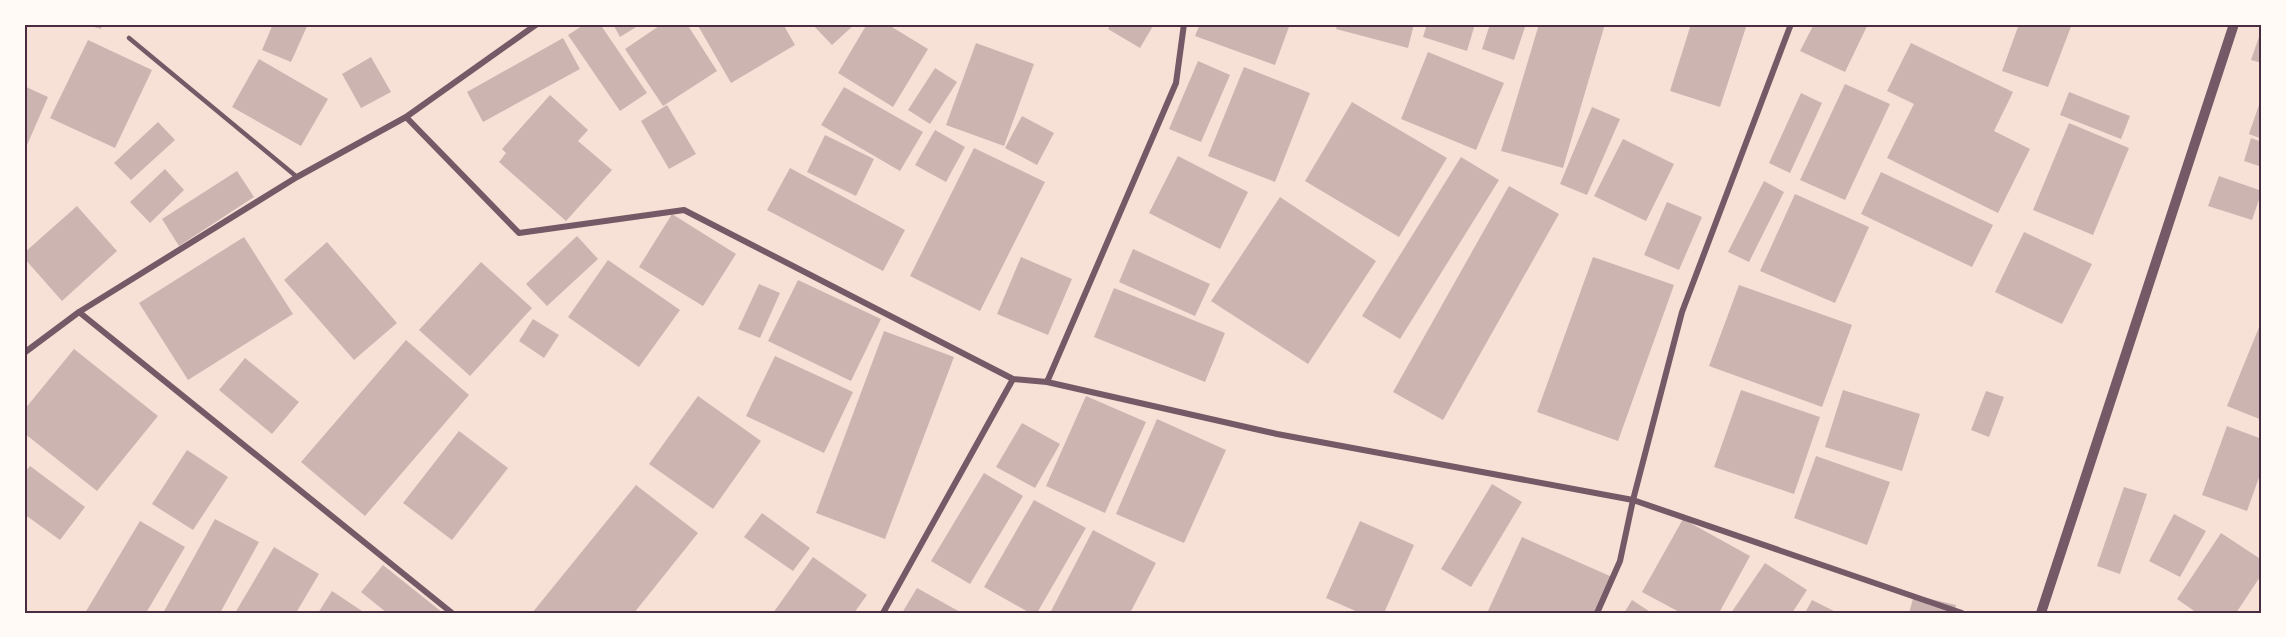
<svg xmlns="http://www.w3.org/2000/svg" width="2286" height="637" font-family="'Source Serif 4',serif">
	<rect width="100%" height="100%" fill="#f7e1d7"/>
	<path fill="#ccb4b1" d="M83 24H102L101 29Z
		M273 24H308L291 62 262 50Z
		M585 24H600L647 93 620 111 568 35Z
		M613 24H641L620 37Z
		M662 24H687L717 71 663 106 625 49Z
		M697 24H783L795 45 731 83Z
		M812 24H855L832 45Z
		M867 24H887L928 49 893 107 838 73Z
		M1111 24H1149L1153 26 1140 48 1108 29Z
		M1200 24H1290L1275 65 1195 36Z
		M1338 24H1414L1408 48 1336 29Z
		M1427 24H1475L1467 51 1423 37Z
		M1490 24H1526L1514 60 1482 49Z
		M1539 24H1605L1563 168 1501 151Z
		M1691 24H1747L1720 107 1670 91Z
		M1814 24H1868L1845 72 1800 51Z
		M2019 24H2072L2048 87 2002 71Z
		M2262 28V63L2251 60Z
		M563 38 580 69 483 122 467 92Z
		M88 40 152 70 115 148 50 118Z
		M976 43 1034 64 1004 146 946 125Z
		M1911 43 2013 92 1994 131 2030 149 1998 213 1887 158 1914 104 1887 91Z
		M1428 52 1504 83 1476 150 1401 119Z
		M371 57 391 92 361 108 342 74Z
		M259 59 328 99 301 146 232 107Z
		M1198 61 1230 75 1201 142 1169 129Z
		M1244 67 1310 93 1275 182 1208 156Z
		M935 68 957 82 930 124 908 110Z
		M1845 84 1890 104 1845 200 1800 180Z
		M24 86 48 97 24 152Z
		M844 87 923 132 900 171 821 125Z
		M2069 92 2130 116 2121 139 2060 115Z
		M1801 93 1822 103 1790 173 1769 163Z
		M550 95 588 130 578 141 612 170 566 221 499 162 506 153 502 149Z
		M2262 96V139L2249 134Z
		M1352 102 1447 158 1399 237 1305 181Z
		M667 105 696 154 669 169 641 121Z
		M1592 107 1620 119 1587 195 1560 184Z
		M1022 116 1054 133 1037 165 1005 148Z
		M158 122 175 140 131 180 114 163Z
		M2069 123 2129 148 2093 235 2033 210Z
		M935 130 965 147 946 182 915 165Z
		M825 135 874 159 856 196 807 172Z
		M2251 138 2262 142V167L2244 161Z
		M1623 139 1674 164 1646 221 1594 196Z
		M974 148 1045 182 980 311 910 276Z
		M1178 156 1248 192 1220 249 1149 213Z
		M1461 157 1499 180 1400 339 1362 316Z
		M790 168 905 230 883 271 767 210Z
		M165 169 184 190 150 223 130 202Z
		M237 171 254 197 179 246 162 219Z
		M1881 172 1993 225 1972 267 1861 214Z
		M2219 176 2262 191 2252 220 2208 206Z
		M1764 181 1784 192 1749 262 1728 252Z
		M1509 186 1559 214 1443 420 1393 392Z
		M1795 194 1869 227 1835 303 1760 271Z
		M1280 197 1376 261 1308 364 1211 301Z
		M1667 202 1702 217 1679 270 1644 255Z
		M77 206 117 251 62 301 24 258V253Z
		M672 214 736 254 703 306 639 267Z
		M2024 232 2092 264 2062 324 1995 292Z
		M577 236 598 259 547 306 526 284Z
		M244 237 293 314 188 380 139 303Z
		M327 242 397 323 354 360 284 280Z
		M1133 249 1210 284 1195 316 1119 282Z
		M1021 257 1072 279 1048 335 997 314Z
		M1593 257 1674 285 1618 441 1537 412Z
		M608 260 680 310 639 367 568 317Z
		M481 262 532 308 470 376 419 330Z
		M798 280 881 319 851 381 768 341Z
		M759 284 780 293 760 338 738 329Z
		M1739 285 1852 325 1822 407 1709 366Z
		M1114 288 1225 333 1205 382 1094 337Z
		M533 319 559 335 544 358 519 341Z
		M2262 320V420L2227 406Z
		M884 331 954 357 885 539 816 513Z
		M406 340 469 395 365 516 301 462Z
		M74 349 158 416 97 491 24 433V410Z
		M775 356 853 392 824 453 746 416Z
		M245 358 299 402 272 434 219 390Z
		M1741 390 1820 417 1794 494 1714 467Z
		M1843 390 1920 414 1902 471 1825 447Z
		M1986 391 2004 397 1989 437 1971 430Z
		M698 396 761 441 713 509 649 464Z
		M1086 396 1146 422 1105 513 1046 486Z
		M1157 419 1226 450 1184 543 1116 514Z
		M1022 423 1060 444 1035 488 996 467Z
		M2227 426 2262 439V469L2247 511 2202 495Z
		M459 431 508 468 452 540 403 503Z
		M187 450 228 477 193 530 152 504Z
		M1816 456 1890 482 1867 545 1794 518Z
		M30 466 85 507 60 540 24 514V473Z
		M984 473 1023 496 970 584 931 561Z
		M1492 484 1522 502 1471 587 1441 569Z
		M636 485 698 533 634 613H532Z
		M2124 487 2147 494 2120 574 2097 566Z
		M1034 500 1086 528 1037 613H1030L984 587Z
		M762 513 810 548 793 571 744 537Z
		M2174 514 2206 531 2180 577 2149 561Z
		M215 519 259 542 220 613H163Z
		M1683 519 1750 556 1719 613H1681L1642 592Z
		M140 521 185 547 146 613H85Z
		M1360 521 1414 545 1384 613H1360L1326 598Z
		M1093 530 1156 563 1130 613H1050Z
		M2221 533 2262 560V574L2236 613H2197L2177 599Z
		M1522 537 1612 577 1595 613H1487Z
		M274 547 319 574 296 613H235Z
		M813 557 867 595 854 613H773Z
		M1765 563 1807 590 1792 613H1731Z
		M383 565 443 613H387L361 592Z
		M917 588 962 613H902Z
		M332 591 365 613H318Z
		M1914 595 1956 605 1954 613H1909Z
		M1632 600 1652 613H1624Z
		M1812 600 1838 613H1805Z"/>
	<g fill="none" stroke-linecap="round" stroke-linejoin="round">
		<path stroke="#755966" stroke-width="4.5" d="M129 38 297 177"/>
		<path stroke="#755966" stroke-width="6" d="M406 117 519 233 684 210 1013 379 1047 382 1277 434 1633 500 1962 613
			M79 312 452 613
			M24 353 79 312 297 177 406 117 537 24
			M1047 382 1176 83 1184 24
			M883 613 1013 379
			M1597 613 1620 561 1633 500 1682 312 1791 24"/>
		<path stroke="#755966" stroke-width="10" d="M2041 613 2234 24"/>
	</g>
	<rect width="2286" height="637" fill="none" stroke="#fffaf5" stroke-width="51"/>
	<rect x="26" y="26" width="2234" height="586" fill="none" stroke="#4a2c40" stroke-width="2"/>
</svg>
